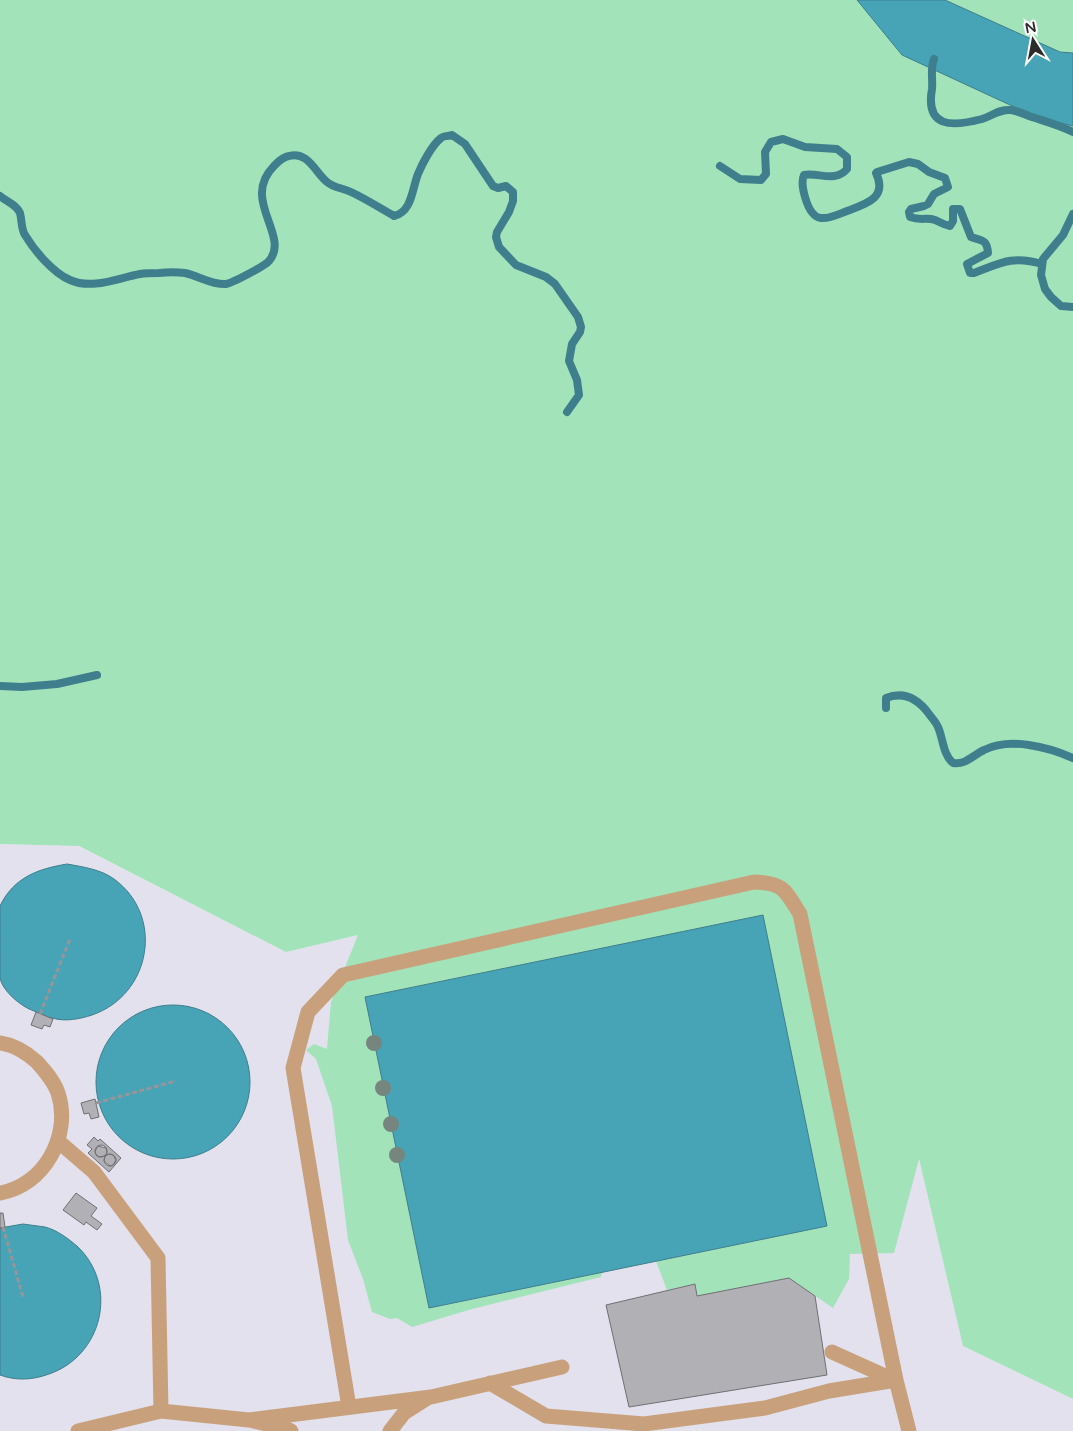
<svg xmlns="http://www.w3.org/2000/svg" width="1073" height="1431" font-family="'Varela Round',sans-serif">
	<rect width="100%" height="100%" fill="#efeef3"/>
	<path fill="#e2e1ed" d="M839 822 963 1346 1073 1399V1431H0V844L78 846 286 952Z"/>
	<path fill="#a3e3ba" d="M0 0H1073V1399L963 1346 919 1159 894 1253 850 1254 849 1279 833 1308 789 1278 697 1296 695 1284 667 1290 656 1261 827 1226 365 997 429 1308 602 1272 601 1277 472 1309 412 1327 397 1318 390 1319 372 1312 363 1279 348 1240 332 1106 316 1059 306 1050 314 1044 327 1049 331 1002 358 935 286 952 79 846 0 844Z"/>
	<path fill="#47a3b6" stroke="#3f7f8d" d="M857 0H945L1060 52 1073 53V126L1036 117 902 55Z
		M67 864C83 867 100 869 114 879 165 916 151 995 92 1015 80 1019 65 1022 52 1018 46 1017 40 1014 34 1011 22 1007 3 992 0 978 0 972 0 965 0 959 0 941 0 923 0 906 14 877 38 869 67 864Z
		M763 915 827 1226 429 1308 365 997Z
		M96 1082a77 77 0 1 1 154 0a77 77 0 1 1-154 0Z
		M23 1224C30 1225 38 1226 45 1227 57 1230 69 1239 78 1247 119 1287 102 1356 49 1374 33 1380 16 1381 0 1375V1228Z"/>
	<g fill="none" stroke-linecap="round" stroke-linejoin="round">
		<path stroke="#3f7f8d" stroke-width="8" d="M934 59C930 69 933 79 932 89 925 128 952 127 982 119 992 116 999 109 1011 110 1017 111 1024 114 1029 116 1044 121 1059 125 1073 132
			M720 166 740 179 761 180 766 174 765 152 771 142 783 139 805 147 837 149 847 157V169C835 183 818 172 804 175 801 181 803 190 805 197 807 204 812 217 821 218 829 219 839 214 847 211 866 204 888 198 876 173L877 172 909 162 918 164 929 172 945 178 948 187 934 194 928 204 924 206 911 209 909 212 910 217C921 221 927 217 935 220 940 222 944 225 950 226L953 221V209H960L971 237C982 241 987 239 988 253L967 264 970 273H974C1000 263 1013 255 1042 264
			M0 196C6 201 17 205 20 213 22 220 21 229 25 235 34 250 53 273 70 280 92 290 118 278 140 274 146 273 153 273 159 273 168 272 177 272 185 273 199 276 212 285 226 284 232 283 265 266 269 261 291 236 240 200 274 166 278 162 282 157 289 156 308 151 315 172 327 182 334 188 343 188 351 192 366 199 380 208 394 216 412 212 412 189 418 174 422 164 432 145 441 138 443 136 449 136 452 135L465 144 493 186 498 188 506 186 513 192V201L509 212 497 232 496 237 499 247 516 265 546 277 555 284 578 317 581 327 580 332 572 344 569 361 577 380 579 395 567 412
			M1073 214 1063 235 1043 259 1041 275 1045 289 1051 297 1061 306 1073 307
			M0 686 22 687 57 684 97 675
			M886 708V698C904 691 918 699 929 714 932 718 936 722 938 727 943 738 943 755 953 763 966 765 973 755 984 750 1010 737 1048 747 1073 758"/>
	</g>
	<path fill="#b1b0b5" stroke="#706f74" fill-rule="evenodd" d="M36 1012 53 1019 50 1027 44 1025 42 1029 31 1025Z
		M95 1099 99 1117 91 1119 89 1113 84 1114 81 1103Z
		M94 1137 98 1141 100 1139 121 1158 109 1172 88 1153 92 1149 87 1145ZM98 1146 106 1148 107 1153 105 1156 99 1157 96 1155 95 1151ZM109 1154 113 1155 116 1160 113 1165 110 1166 104 1161 105 1156Z
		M95 1151a6 6 0 1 1 12 0a6 6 0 1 1-12 0Z
		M104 1160a6 6 0 1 1 12 0a6 6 0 1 1-12 0Z
		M76 1193 97 1208 91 1216 102 1224 97 1230 86 1222 84 1225 63 1210Z
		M0 1213H3L5 1227 0 1228Z
		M789 1278 815 1296 827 1375 629 1407 606 1305 695 1284 697 1296Z"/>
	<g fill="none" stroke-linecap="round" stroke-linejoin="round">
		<path stroke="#969599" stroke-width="3" stroke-dasharray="5 2.5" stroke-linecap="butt" d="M40 1014 70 939
			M96 1103 176 1081
			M3 1227 23 1297"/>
		<path stroke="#c8a17c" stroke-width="15" d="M0 1043C14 1045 27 1053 37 1062 45 1071 54 1081 58 1093 72 1135 44 1186 0 1193
			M58 1141 94 1172 158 1258 161 1411
			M832 1352 894 1380
			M490 1383 546 1416 644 1424 765 1408 829 1391 896 1380 909 1431
			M349 1407 293 1068 308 1012 343 975 754 882C784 883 785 890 800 914L896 1380
			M249 1420 431 1397 562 1367
			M78 1431 161 1411 249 1420 284 1428 291 1431
			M390 1431 404 1413 426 1399"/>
	</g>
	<g fill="#76867e">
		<circle cx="374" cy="1043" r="8"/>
		<circle cx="383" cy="1088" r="8"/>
		<circle cx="391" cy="1124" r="8"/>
		<circle cx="397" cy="1155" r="8"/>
	</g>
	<g transform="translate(1033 40) rotate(349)" stroke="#ffffff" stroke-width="4" paint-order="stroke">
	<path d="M0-4L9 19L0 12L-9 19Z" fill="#2b2b2c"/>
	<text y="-8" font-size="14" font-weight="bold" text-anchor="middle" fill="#2b2b2c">N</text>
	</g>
</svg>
